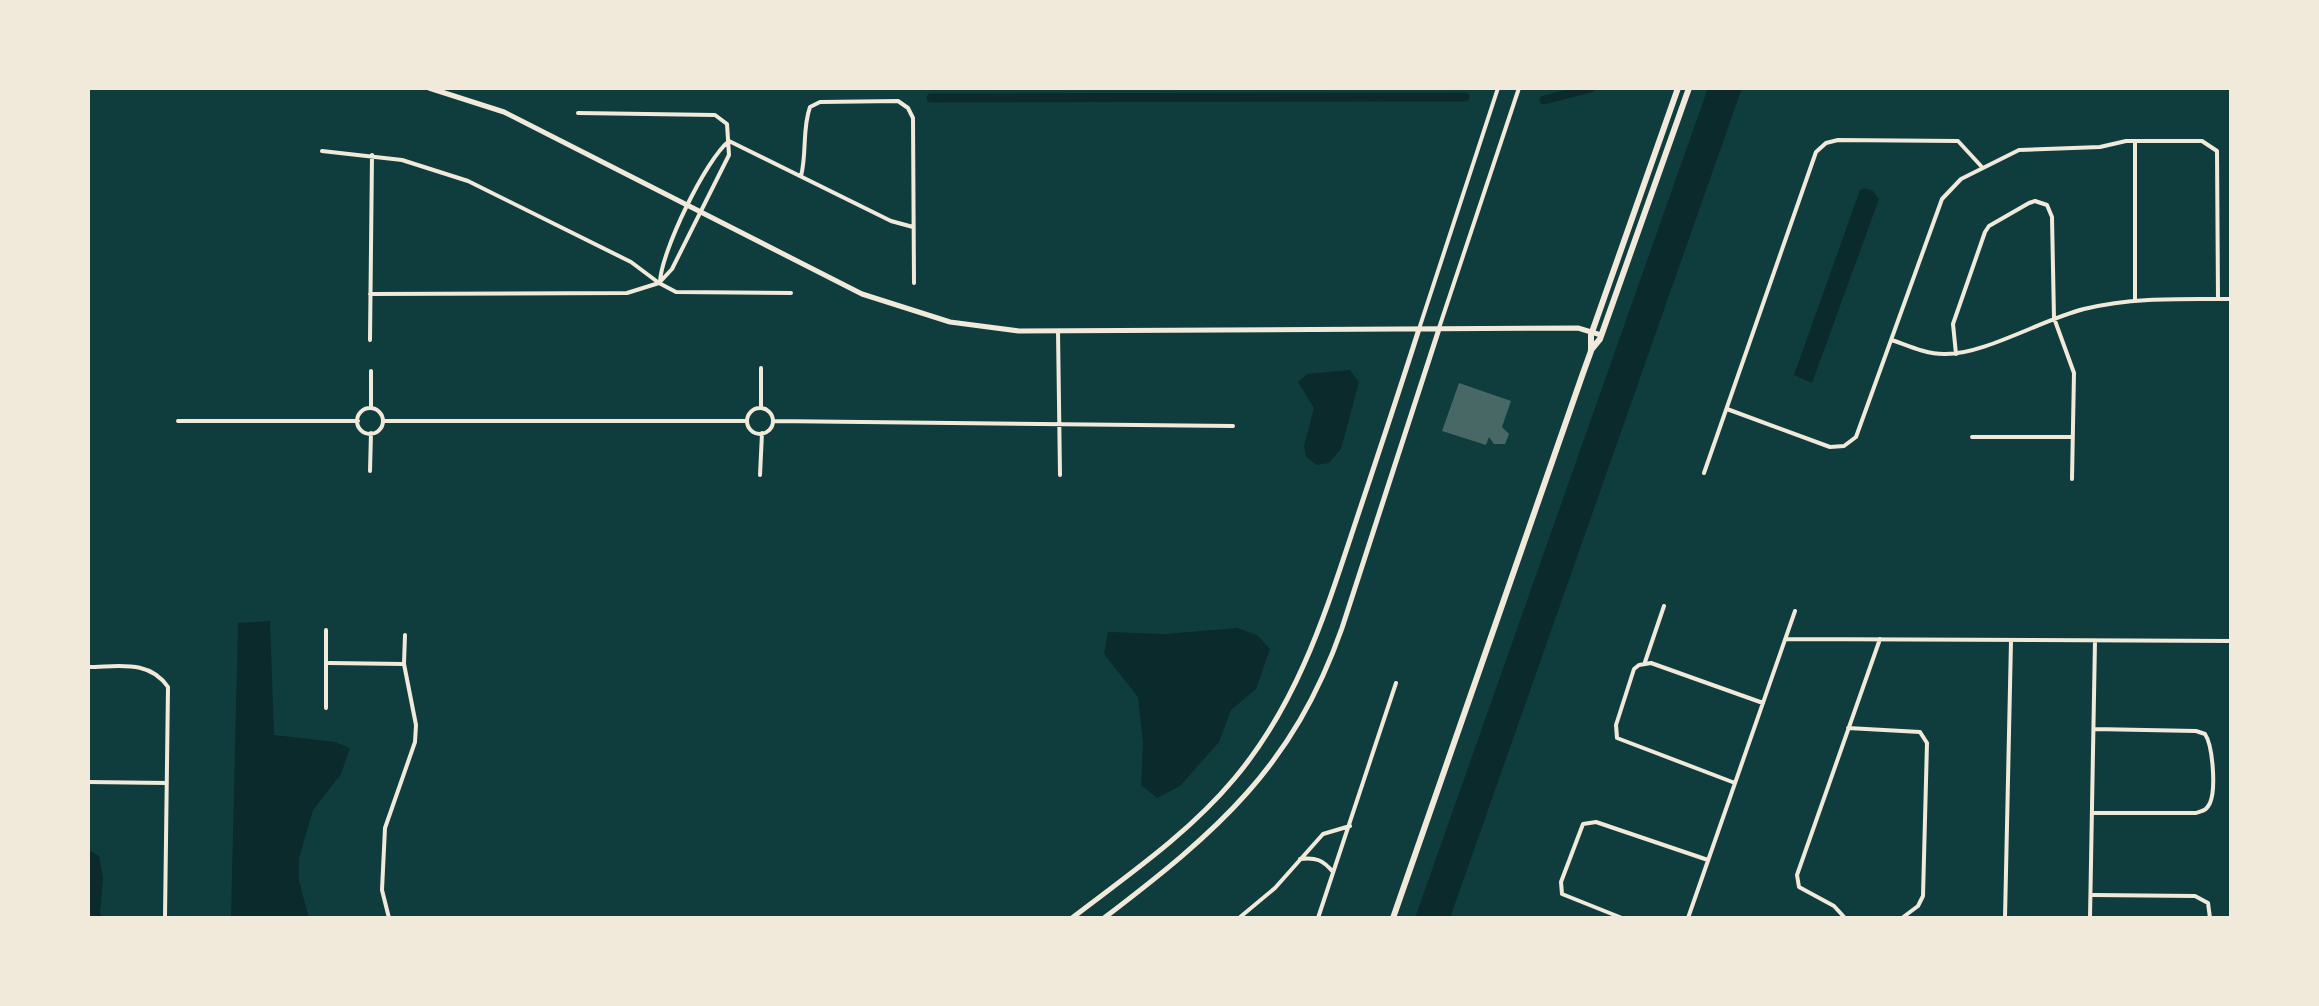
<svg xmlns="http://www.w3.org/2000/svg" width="2319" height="1006" font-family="'Varela Round',sans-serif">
	<rect width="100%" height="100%" fill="#0f3d3e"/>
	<path fill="#0a2a2b" d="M1708 88H1742L1450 918H1415Z
		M1865 188 1873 191 1879 199 1812 383 1794 375 1860 190Z
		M1350 370 1359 382 1341 449 1329 463 1317 465 1306 457 1304 446 1314 408 1298 382 1307 374Z
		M270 621 274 735 335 742 350 748 341 774 313 810 299 858V881L309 918H231L238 623Z
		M1237 628 1257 635 1270 649 1256 689 1231 710 1219 742 1180 786 1157 798 1141 785 1143 744 1138 697 1104 654 1108 632 1166 634Z
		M88 850 99 856 103 878 100 913 103 918H88Z"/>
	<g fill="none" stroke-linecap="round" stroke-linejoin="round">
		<path stroke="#0a2a2b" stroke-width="9" d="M931 98 1465 97
			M1544 100 1591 88"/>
	</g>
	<path fill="#486865" d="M1459 383 1511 401 1502 427 1509 434 1505 444H1494L1489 437 1486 445 1442 431Z"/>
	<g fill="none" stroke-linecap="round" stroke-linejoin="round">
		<path stroke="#f1e9da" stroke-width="4" d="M578 113 715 115 727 124 729 155 672 269 659 283
			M729 141 891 221 913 227
			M322 151 402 160 468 181 631 262 659 283
			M801 176C807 153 802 129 810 107L820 102 898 101 908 108 913 118 914 283
			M660 282C661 252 706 159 729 141
			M370 294 627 293 659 283 676 292 791 293
			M2135 300V141
			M1439 328 1519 88
			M1419 329 1498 88
			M1058 331 1060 475
			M370 340 372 155
			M1892 340C1909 346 1926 354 1944 354 1984 355 2043 319 2084 309 2133 297 2182 299 2232 299
			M1956 354 1953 324 1985 232 1989 226 2029 203 2035 201 2047 205 2052 217 2054 318 2074 373 2072 479
			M761 368V408
			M371 371V408
			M747 421a13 13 0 1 1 26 0a13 13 0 1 1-26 0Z
			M357 421a13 13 0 1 1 26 0a13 13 0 1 1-26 0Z
			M1727 409 1830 447 1844 446 1856 437 1942 199 1961 179 2019 150 2100 147 2126 141H2202L2217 151 2218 299
			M178 421H358
			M383 421H747
			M773 421 1233 426
			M1972 437H2073
			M370 471 371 433
			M1704 473 1816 152 1826 143 1838 140 1958 141 1981 166
			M760 475 762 433
			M326 630V708
			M1786 639 2232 641
			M1645 662 1664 606
			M329 663 404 664
			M88 667C118 667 149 659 168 687L165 918
			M1848 728 1920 732 1927 743 1923 896 1918 906 1902 918
			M88 782 167 783
			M1735 783 1617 738 1616 725 1634 669 1639 665 1651 663 1763 703
			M2094 813H2196C2204 810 2206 811 2210 803 2216 789 2213 746 2205 734L2196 731 2094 729
			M1300 859C1316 857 1323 860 1333 872
			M2093 895 2195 896 2208 903 2210 918
			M389 918 382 890 385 828 415 742 416 725 404 664 405 635
			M1239 918 1275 888 1323 834 1350 826
			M1318 918 1396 683
			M1622 918 1562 894 1561 882 1583 824 1596 822 1708 860
			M1688 918 1795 611
			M1845 918 1834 906 1799 887 1797 875 1880 639
			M2005 918 2011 641
			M2090 918 2095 641"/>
		<path stroke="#f1e9da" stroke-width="5" d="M429 88 504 112 862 294 950 322 1019 331 1578 328 1601 335
			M1072 918C1128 875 1188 834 1234 779 1299 702 1326 611 1357 518 1378 455 1399 392 1419 329
			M1104 918C1218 831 1293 767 1342 628L1439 329"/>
		<path stroke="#f1e9da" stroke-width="6" d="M1591 350 1600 339 1689 88
			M1393 918 1582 376 1591 351V335L1678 88"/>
	</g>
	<rect width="2319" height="1006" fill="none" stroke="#f1e9da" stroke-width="180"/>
</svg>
